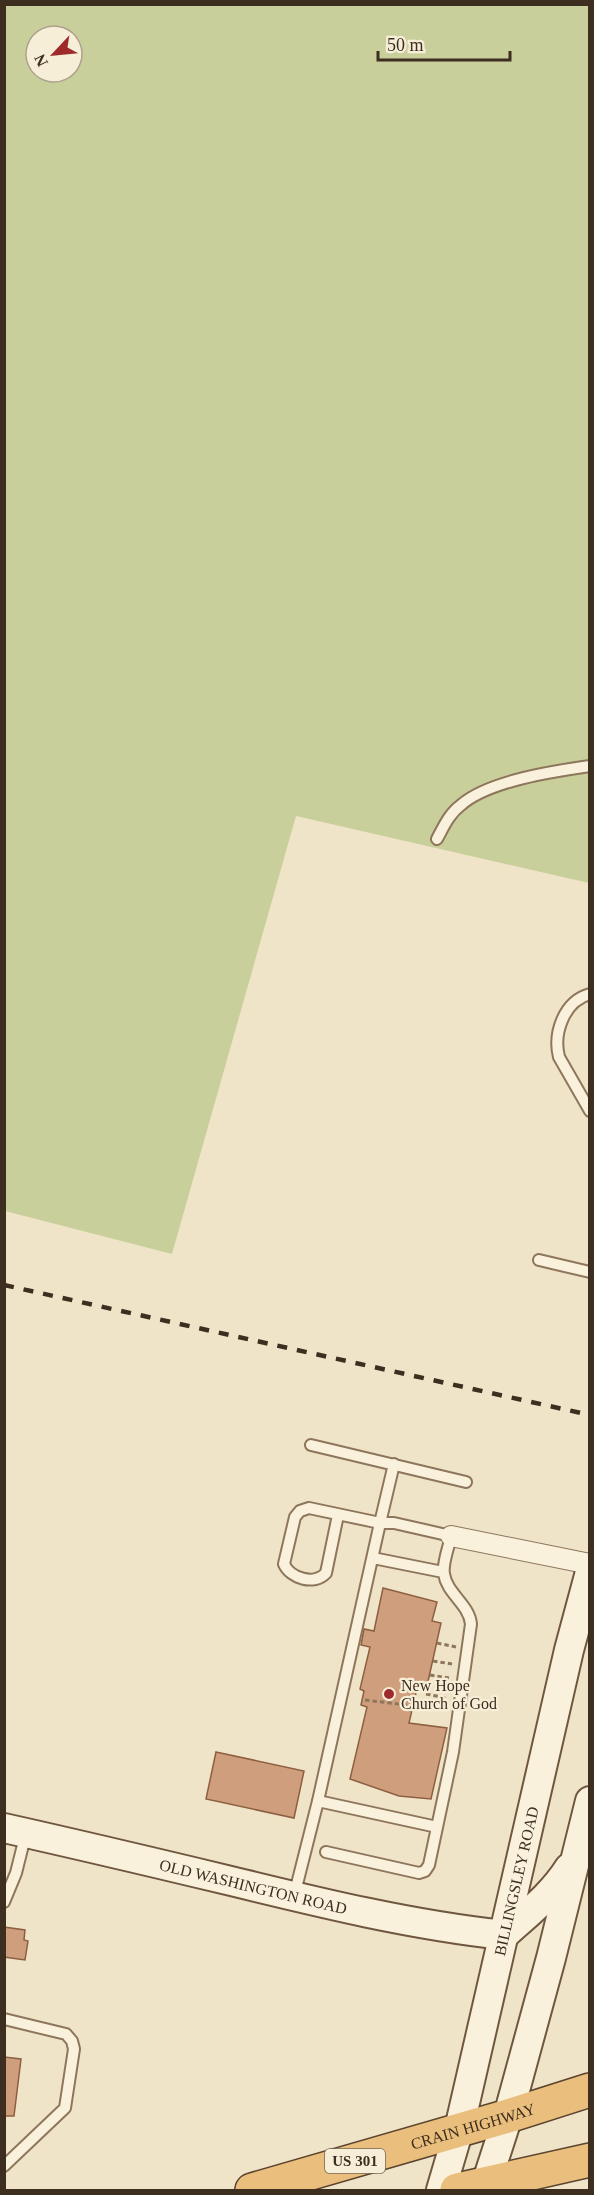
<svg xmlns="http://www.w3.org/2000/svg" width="594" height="2195" font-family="'Times New Roman',serif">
	<rect width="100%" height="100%" fill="#f0e4c8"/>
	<path fill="#c9cf9b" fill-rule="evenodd" d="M4 5H589V883L296 816 172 1254 5 1211ZM36 36H72V72H36Z"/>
	<path fill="#cf9f7d" stroke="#8d5f41" stroke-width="1.5" d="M383 1588 437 1602 432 1621 441 1623 427 1686 418 1684 409 1723 447 1728 431 1799 399 1796 350 1779 367 1707 361 1705 364 1691 360 1689 370 1647 361 1645 364 1629 374 1631Z
		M216 1752 304 1771 294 1818 206 1799Z
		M4 1927 25 1930 24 1940 28 1941 25 1960 4 1957Z
		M4 2057 21 2059 14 2116H4Z"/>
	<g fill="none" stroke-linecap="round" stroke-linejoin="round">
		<g stroke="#8d765c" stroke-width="14">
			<path id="service" d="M437 839C444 826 449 814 461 805 488 781 554 771 590 766
				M590 994C564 1001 553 1033 559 1057L590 1111
				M539 1260 590 1272
				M311 1445 466 1482
				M338 1515 326 1573C314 1586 290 1578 284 1564L295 1517 300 1511 309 1508 380 1523 394 1464
				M373 1558 443 1572
				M318 1801 437 1827
				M294 1896 318 1801 380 1523H394L451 1536C449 1547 442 1563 444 1574 447 1594 469 1604 471 1624L453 1752 429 1865 425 1871 419 1873 326 1852
				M4 1902 16 1873 26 1833
				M4 2019 66 2034 72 2041 74 2049 65 2108 4 2166"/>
		</g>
		<g stroke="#8d765c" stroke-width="22">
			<path id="minor" d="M451 1536 590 1564"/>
		</g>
		<g stroke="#6f573f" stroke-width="32">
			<g id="secondary">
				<path id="s1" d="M4 1828C80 1845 156 1863 231 1881 321 1903 411 1925 504 1935"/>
				<path d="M504 1935C527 1914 552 1895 569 1868"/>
				<path id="s2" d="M441 2190 459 2129 569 1650 590 1572"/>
				<path d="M484 2190 508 2116 551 1958 590 1801"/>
			</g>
		</g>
		<g stroke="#5b4430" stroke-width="36">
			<g id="trunk">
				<path id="s3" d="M252 2190 508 2116 590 2090"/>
				<path d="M457 2190 590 2160"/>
			</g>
		</g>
		<path stroke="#8d765c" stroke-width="3" stroke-dasharray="4.5 3" stroke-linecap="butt" d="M437 1643 456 1647
			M433 1661 452 1664
			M430 1675 449 1678
			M426 1694 447 1698
			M365 1700 423 1707"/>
		<use href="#service" stroke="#faf1dc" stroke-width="10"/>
		<use href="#minor" stroke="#faf1dc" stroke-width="20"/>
		<use href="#secondary" stroke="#faf1dc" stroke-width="28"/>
		<use href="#trunk" stroke="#eabe7c" stroke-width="33"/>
		<path stroke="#3d2e20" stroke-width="4.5" stroke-dasharray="10 10" stroke-linecap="butt" d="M4 1285 590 1415"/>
	</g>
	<circle fill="#9e2a2b" stroke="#f7eed8" stroke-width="2" cx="389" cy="1694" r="6"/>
	<g text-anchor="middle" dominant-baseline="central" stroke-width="4.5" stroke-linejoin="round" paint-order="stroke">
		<rect fill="#f7eed8" stroke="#756857" stroke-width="1.5" x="325" y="2149" width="60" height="24" rx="4.5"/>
		<g font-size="15" font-weight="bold" fill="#3d2e20">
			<text x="355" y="2161">US 301</text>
		</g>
		<g font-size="16" fill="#3d2e20" stroke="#f7eed8" text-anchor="start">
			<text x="401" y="1685">New Hope<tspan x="401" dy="18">Church of God</tspan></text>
		</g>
		<g font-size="16" fill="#3d2e20" stroke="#f7eed8">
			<text stroke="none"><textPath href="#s2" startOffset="318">BILLINGSLEY ROAD</textPath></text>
			<text stroke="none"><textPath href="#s1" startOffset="256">OLD WASHINGTON ROAD</textPath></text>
			<text stroke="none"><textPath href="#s3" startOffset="230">CRAIN HIGHWAY</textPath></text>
		</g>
	</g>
	<rect width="594" height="2195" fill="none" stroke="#3d2e20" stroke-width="12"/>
	<g transform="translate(54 54) rotate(244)"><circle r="28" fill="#f7eed8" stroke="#ada18e" stroke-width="1.5"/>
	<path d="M0-4.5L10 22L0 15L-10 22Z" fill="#9e2a2b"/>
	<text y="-9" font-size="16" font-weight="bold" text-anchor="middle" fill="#3d2e20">N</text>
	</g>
	<path d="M378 51v9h132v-9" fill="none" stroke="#3d2e20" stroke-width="3"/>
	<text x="387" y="51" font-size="18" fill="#3d2e20" stroke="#f7eed8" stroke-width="4.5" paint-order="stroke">50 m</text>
</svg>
